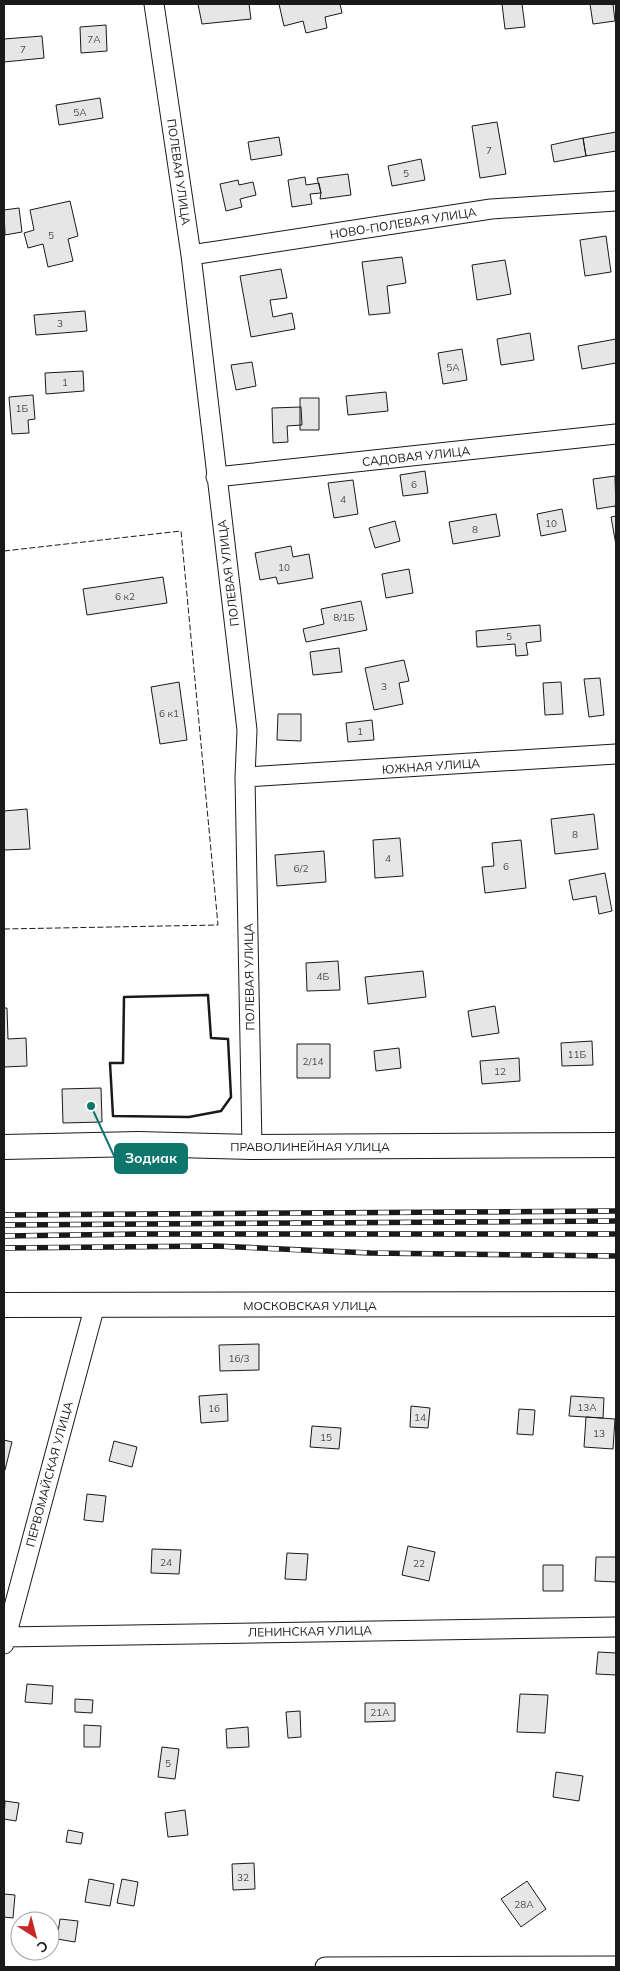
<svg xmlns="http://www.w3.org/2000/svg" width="620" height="1971" font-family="Mulish,sans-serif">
	<rect width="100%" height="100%" fill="#fff"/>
	<path fill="#e6e6e6" stroke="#1a1a1a" d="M198 4H249L251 19 202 24Z
		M279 4H340L342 13 325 17 327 28 306 33 303 21 284 26Z
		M502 4H522L525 27 505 29Z
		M590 4H613L615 21 593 24Z
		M106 25 107 51 81 53 80 27Z
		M42 36 44 58 4 62V39Z
		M100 98 103 118 59 125 56 105Z
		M497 122 506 174 480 178 472 126Z
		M616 132V151L586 156 583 138Z
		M279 137 282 155 251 160 248 142Z
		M583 138 586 156 554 162 551 145Z
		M421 159 425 180 392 186 388 166Z
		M348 174 351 195 320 199 321 193 317 178Z
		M305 177 306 185 319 183 321 193 310 194 312 204 292 207 288 180Z
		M238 180 239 185 253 182 256 195 240 199 242 207 226 211 220 184Z
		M70 201 78 236 68 239 73 261 48 267 43 244 28 248 24 233 34 230 30 210Z
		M19 208 22 232 5 235 4 210Z
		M606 236 611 272 585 276 580 240Z
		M402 257 406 283 387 286 390 313 369 315 362 262Z
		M505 260 511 294 477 300 472 265Z
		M281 269 287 298 270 300 273 317 292 313 295 329 251 337 240 276Z
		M85 311 87 331 36 335 34 315Z
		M530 333 534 360 501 365 497 339Z
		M616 339V363L582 369 578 346Z
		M462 349 467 380 443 384 438 353Z
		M252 362 256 386 236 390 231 365Z
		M83 371 84 391 46 394 45 373Z
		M386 392 388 411 348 415 346 396Z
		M33 395 35 419 28 420 29 433 12 434 9 397Z
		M300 398H319V430H300Z
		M301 407 302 425 287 426 288 442 273 443 272 408Z
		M425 471 428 493 403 496 400 475Z
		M615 476 616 511 615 506 597 509 593 479Z
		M353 480 358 514 334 518 328 483Z
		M562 509 566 531 541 536 537 514Z
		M496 514 500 536 453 544 449 522Z
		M616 516V545L611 517Z
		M395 521 400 541 375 548 369 528Z
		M291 546 293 557 309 554 313 578 278 584 276 577 260 580 255 553Z
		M409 569 413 593 386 598 382 574Z
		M163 577 167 603 87 615 83 589Z
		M361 601 367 630 306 642 303 629 324 624 321 609Z
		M540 625 541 641 526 643 528 655 516 656 515 644 477 647 476 631Z
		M339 648 342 672 313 675 310 652Z
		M404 660 409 681 399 683 403 704 374 710 365 668Z
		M600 678 604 715 589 717 584 679Z
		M179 682 187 740 160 744 151 687Z
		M561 682 563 714 545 715 543 683Z
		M278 714H301V741L277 740Z
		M372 720 374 740 348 742 346 723Z
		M27 809 30 849 4 850V811Z
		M594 814 598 849 555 854 551 819Z
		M400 838 403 876 375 878 373 840Z
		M521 840 526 888 485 893 482 867 494 866 492 843Z
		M324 851 326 882 277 886 275 855Z
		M605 873 612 911 599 914 596 896 573 900 569 880Z
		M338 961 340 990 307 991 306 963Z
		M423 971 426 997 368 1004 365 977Z
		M495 1006 499 1033 472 1037 468 1011Z
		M4 1008H7L8 1039 26 1038 27 1066 4 1067Z
		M592 1041 593 1065 562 1066 561 1043Z
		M297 1044H330V1078H297Z
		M399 1048 401 1068 376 1071 374 1051Z
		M519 1058 520 1081 482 1084 480 1061Z
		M101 1088 102 1122 63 1123 62 1089Z
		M259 1344V1370L220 1371 219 1345Z
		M227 1394 228 1421 201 1423 199 1396Z
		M571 1396 604 1398 603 1418 569 1416Z
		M411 1406 430 1408 428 1428 410 1427Z
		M519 1409 535 1410 533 1435 517 1434Z
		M586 1417 615 1419 613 1449 584 1447Z
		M312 1426 341 1428 339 1449 310 1447Z
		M4 1440 12 1442 5 1470 4 1469Z
		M114 1441 137 1447 132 1467 109 1461Z
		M87 1494 106 1496 103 1522 84 1520Z
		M408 1546 435 1552 429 1581 402 1575Z
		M152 1549 181 1550 179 1574 151 1573Z
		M287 1553 308 1554 306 1580 285 1579Z
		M596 1557H616V1582L595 1581Z
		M543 1565H563V1591H543Z
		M598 1652 616 1653V1675L596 1674Z
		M27 1684 53 1686 52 1704 25 1702Z
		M520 1694 548 1695 545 1733 517 1732Z
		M75 1699 93 1700 92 1713 75 1712Z
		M365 1703H395V1721L365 1722Z
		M300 1711 301 1737 288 1738 286 1712Z
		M84 1725 101 1726 100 1747H84Z
		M248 1727 249 1747 227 1748 226 1729Z
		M162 1747 179 1749 175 1779 158 1777Z
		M556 1772 583 1776 579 1801 553 1797Z
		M5 1801 19 1803 16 1821 4 1819Z
		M185 1810 188 1835 168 1837 165 1813Z
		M68 1830 83 1833 81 1844 66 1842Z
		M254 1863 255 1889 233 1890 232 1864Z
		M89 1879 114 1884 110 1906 85 1902Z
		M122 1879 138 1882 134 1906 117 1903Z
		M527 1881 546 1909 521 1927 501 1899Z
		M4 1894 15 1895 13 1918 4 1917Z
		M60 1919 78 1921 75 1942 57 1939Z"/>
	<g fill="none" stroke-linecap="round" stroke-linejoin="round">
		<g stroke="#1a1a1a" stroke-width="21">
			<path id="minor" d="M154 4 191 255 247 730 245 777 252 1147
				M191 255 491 209 616 201
				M216 477 616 434
				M245 777 616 754
				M4 1637 616 1627
				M4 1644 95 1305
				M325 1967 616 1966"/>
		</g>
		<g stroke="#1a1a1a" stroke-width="26">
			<path id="major" d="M4 1147 138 1144 252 1147 616 1145
				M4 1305 616 1304"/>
		</g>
		<use href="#minor" stroke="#fff" stroke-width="19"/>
		<use href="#major" stroke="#fff" stroke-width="24"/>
		<g stroke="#1a1a1a" stroke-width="5.5">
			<path id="rail" d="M4 1215 616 1211
				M4 1225 616 1221
				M4 1236 140 1234H616
				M4 1248 215 1246 370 1253 616 1256"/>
		</g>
		<use href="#rail" stroke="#fff" stroke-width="4" stroke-dasharray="11" stroke-linecap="butt"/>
		<path stroke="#1a1a1a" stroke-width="1" stroke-dasharray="6 2.5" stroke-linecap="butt" d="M4 551 181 531 218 925 4 929"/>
		<path stroke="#1a1a1a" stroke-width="2.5" d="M208 995 211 1038 228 1039 231 1097 221 1111 189 1117 113 1116 110 1063H123L124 997Z"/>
	</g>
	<g text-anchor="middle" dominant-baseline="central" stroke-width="4" stroke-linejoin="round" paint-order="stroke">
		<g font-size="10" fill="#4d4d4d">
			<text x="94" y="39">7А</text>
			<text x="23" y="49">7</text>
			<text x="80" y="112">5А</text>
			<text x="489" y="150">7</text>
			<text x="406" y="173">5</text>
			<text x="51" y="235">5</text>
			<text x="60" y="323">3</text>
			<text x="453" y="367">5А</text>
			<text x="65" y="382">1</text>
			<text x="22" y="408">1Б</text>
			<text x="414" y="484">6</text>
			<text x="343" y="499">4</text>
			<text x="551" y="523">10</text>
			<text x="475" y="529">8</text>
			<text x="284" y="567">10</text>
			<text x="125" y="596">6 к2</text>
			<text x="344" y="617">8/1Б</text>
			<text x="509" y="636">5</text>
			<text x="384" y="686">3</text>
			<text x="169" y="713">6 к1</text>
			<text x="360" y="731">1</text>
			<text x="575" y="834">8</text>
			<text x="388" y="858">4</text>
			<text x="506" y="866">6</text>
			<text x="301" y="868">6/2</text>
			<text x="323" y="976">4Б</text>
			<text x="577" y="1054">11Б</text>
			<text x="313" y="1061">2/14</text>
			<text x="500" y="1071">12</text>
			<text x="239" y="1358">16/3</text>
			<text x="587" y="1407">13А</text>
			<text x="214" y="1408">16</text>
			<text x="420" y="1417">14</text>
			<text x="599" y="1433">13</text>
			<text x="326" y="1437">15</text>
			<text x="166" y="1562">24</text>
			<text x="419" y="1563">22</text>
			<text x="380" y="1712">21А</text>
			<text x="168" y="1763">5</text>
			<text x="243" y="1877">32</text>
			<text x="524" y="1904">28А</text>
		</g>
		<g font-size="12" fill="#1a1a1a" stroke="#fff">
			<text transform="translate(179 172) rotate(82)">ПОЛЕВАЯ УЛИЦА</text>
			<text transform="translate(403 223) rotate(-9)">НОВО-ПОЛЕВАЯ УЛИЦА</text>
			<text transform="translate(416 456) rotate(-6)">САДОВАЯ УЛИЦА</text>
			<text transform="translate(228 573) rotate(-97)">ПОЛЕВАЯ УЛИЦА</text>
			<text transform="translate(431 766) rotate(-4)">ЮЖНАЯ УЛИЦА</text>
			<text transform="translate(249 977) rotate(-91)">ПОЛЕВАЯ УЛИЦА</text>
			<text x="310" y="1146">ПРАВОЛИНЕЙНАЯ УЛИЦА</text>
			<text x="310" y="1305">МОСКОВСКАЯ УЛИЦА</text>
			<text transform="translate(49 1474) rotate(-75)">ПЕРВОМАЙСКАЯ УЛИЦА</text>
			<text transform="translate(310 1631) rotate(-1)">ЛЕНИНСКАЯ УЛИЦА</text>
		</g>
	</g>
	<path fill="none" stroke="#0f766e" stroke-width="2" d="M91 1106L115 1158"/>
	<circle fill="#0f766e" stroke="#fff" stroke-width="2" cx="91" cy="1106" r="5"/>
	<rect fill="#0f766e" stroke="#0f766e" stroke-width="2" x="115" y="1144" width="72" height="29" rx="5"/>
	<g font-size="14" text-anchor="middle" font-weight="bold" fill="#fff">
		<text x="151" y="1163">Зодиак</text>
	</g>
	<rect width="620" height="1971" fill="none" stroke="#1a1a1a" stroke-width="10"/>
	<g transform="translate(35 1936) rotate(144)"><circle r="24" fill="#ffffff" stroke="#a3a3a3"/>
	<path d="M0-4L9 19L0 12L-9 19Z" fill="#c62828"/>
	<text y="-8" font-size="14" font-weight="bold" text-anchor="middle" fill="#1a1a1a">С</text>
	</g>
</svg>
